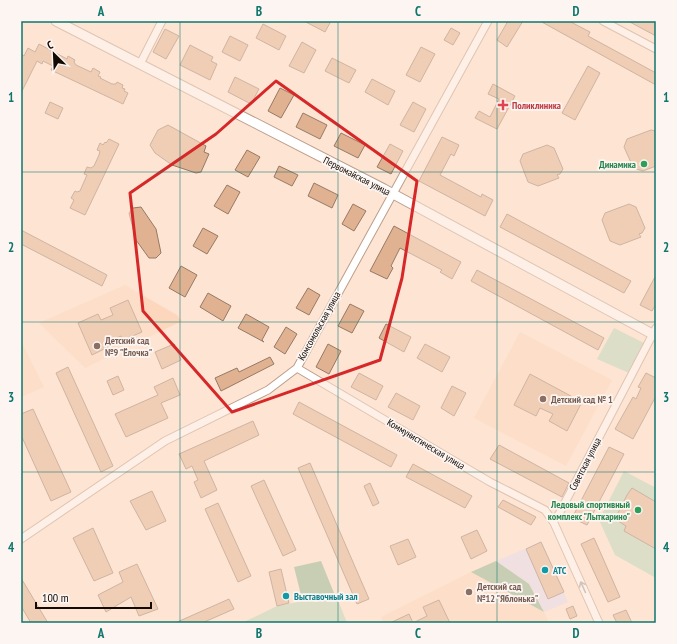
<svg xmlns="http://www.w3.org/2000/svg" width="677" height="644" font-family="'PT Sans Narrow',sans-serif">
	<rect width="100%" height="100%" fill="#fde4d3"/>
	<path fill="#e1dcf2" d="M541 542 568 602 544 612 529 584 496 561Z"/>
	<path fill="#fdd7bd" d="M125 285 177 315 182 321 85 368 39 323Z
		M520 332 612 380 566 466 474 418Z
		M21 341 44 387 21 397Z
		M471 572 544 612 549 623H384L381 617Z"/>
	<path fill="#b3d7ba" d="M614 328 644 343 629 373 597 359Z
		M624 471 656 488V578L615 555 599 520Z
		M336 595 347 623H242L277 606Z"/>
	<path fill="#86b38f" d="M321 561 334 593 302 599 294 567Z
		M496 561 529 584 544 612 471 572Z"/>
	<path fill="#e0b291" stroke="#967a66" d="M304 21H331L325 32Z
		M508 21H523L507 47 497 40Z
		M540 21H569L590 32 588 36 656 73V85Z
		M628 21H656V36Z
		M263 24 286 36 279 50 256 38Z
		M451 28 460 33 453 45 444 40Z
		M165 29 179 36 166 59 153 52Z
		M230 36 248 45 240 61 222 52Z
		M302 42 316 50 304 73 289 66Z
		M39 44 67 59 68 56 75 60 74 62 76 65 91 72 93 68 100 72 98 76 101 77 100 78 112 84H116L117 82 123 85 122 88 125 89 124 91 128 93 123 104 51 70 53 66 43 61 42 64 37 61 21 93V54L24 56 28 48 35 52Z
		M190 45 213 57 211 61 217 64 210 80 180 65Z
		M421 47 435 54 420 82 406 75Z
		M332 58 356 70 349 83 325 71Z
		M588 66 600 73 575 120 562 113Z
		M235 77 259 89 251 104 228 92Z
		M372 79 395 91 388 105 365 92Z
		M493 84 515 96 497 129 475 118 479 111 490 117 499 99 488 94Z
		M280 88 294 95 281 118 268 111Z
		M50 102 63 108 58 119 45 113Z
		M413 102 426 109 414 132 400 125Z
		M303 113 327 125 320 139 296 127Z
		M168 125 206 146 204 152 209 154 201 172 196 173 172 165 155 153 150 145 158 130Z
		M651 130 656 131V166L643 171 636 169 635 166 633 167 624 147 627 139Z
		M341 133 365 145 358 158 334 146Z
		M442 137 459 145 454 156 451 154 440 175 481 197 482 194 493 200 485 216 419 181Z
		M109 139 119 144 85 215 70 208 74 200 71 198 75 191 77 192 80 191 87 175 84 174 87 167 91 168 94 166 99 155 100 151 97 150 100 143 103 145 105 142 106 143Z
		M390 144 403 151 391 174 377 167Z
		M547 145 554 148 563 169 560 174 557 175 559 178 538 186 528 182 520 161 523 154Z
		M247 150 260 157 248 177 235 170Z
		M279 166 298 175 292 186 274 177Z
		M314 183 338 195 332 208 308 196Z
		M227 185 240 192 228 214 214 206Z
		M353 204 366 211 354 231 342 224Z
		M629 204 636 207 645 228 642 233 639 234 641 237 620 245 610 241 602 220 605 213Z
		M141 207 156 229 161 253 156 258H149L136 240 129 213 133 208Z
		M507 214 631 281 624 293 500 227Z
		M394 226 461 262 452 279 440 272 442 270 400 248 391 266 393 268 387 279 370 271Z
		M203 228 218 236 207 254 193 246Z
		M21 230 107 275 102 286 21 244Z
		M181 266 197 275 185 297 169 288Z
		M477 270 604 338 598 350 471 281Z
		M656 275V304L652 311 640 305Z
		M308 288 320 295 309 315 296 308Z
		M208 293 231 306 223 321 200 307Z
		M128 300 142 332 123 340 121 336 110 341 112 345 92 355 78 323 98 314 101 320 113 315 110 308Z
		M350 304 364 311 352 333 338 326Z
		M246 314 269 327 262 340 264 342 238 328Z
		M386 324 411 337 404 352 379 338Z
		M286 327 297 334 285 354 274 347Z
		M174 344 181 360 162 369 155 352Z
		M328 344 341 351 329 374 316 367Z
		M425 344 450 357 442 372 417 358Z
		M270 357 274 364 221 391 215 378 237 368 239 372Z
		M68 367 113 466 101 472 56 373Z
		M359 373 383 386 376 400 351 387Z
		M646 373 656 378V396L633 439 615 429 633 397 636 399 641 388 638 387Z
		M530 374 582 402 567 431 549 421 553 414 540 408 536 416 514 405Z
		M118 376 124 390 113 395 107 381Z
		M173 378 180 395 161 403 168 418 126 437 115 414 158 395 154 387Z
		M452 386 466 393 454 416 441 408Z
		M396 393 420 406 413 420 388 407Z
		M299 402 397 455 391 467 293 414Z
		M33 409 71 492 51 501 21 435V414Z
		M253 421 259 435 204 461 217 490 201 498 194 482 198 480 192 466 186 469 179 454Z
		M499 445 569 483 562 497 490 459Z
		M609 447 624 454 587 525 572 518Z
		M310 463 369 599 357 604 298 468Z
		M413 464 472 496 465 508 406 477Z
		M264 480 296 550 283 556 251 486Z
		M370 483 379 503 373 506 364 486Z
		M632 488 656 502V549L624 531 626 526 615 519 627 495Z
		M152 491 166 521 146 530 130 501Z
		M503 500 536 517 531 525 498 507Z
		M218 503 251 576 238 582 205 509Z
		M93 528 113 573 94 581 73 538Z
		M477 530 487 551 471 559 461 537Z
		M594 538 620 597 608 602 581 544Z
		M408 539 416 557 398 565 390 546Z
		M541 542 564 592 548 599 526 549Z
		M137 564 158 609 139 616 131 597 106 612 98 595 123 582 119 572Z
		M281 569 289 603 277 606 269 572Z
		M21 578 48 623H31L21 606Z
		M229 599 234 609 202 623H175Z
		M439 600 450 623H390L409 614 413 623 427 616 423 607Z
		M573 606 577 616 570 619 566 609Z
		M626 610 632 623H617L613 615Z"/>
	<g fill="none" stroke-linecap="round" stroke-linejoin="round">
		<g stroke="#bc9e8a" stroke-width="9">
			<path id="street" d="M603 21 656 49
				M140 64 162 21
				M297 368 490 482 545 510 554 523 599 623
				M553 521 559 514 656 328
				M21 539 165 441 268 390 297 368 488 21"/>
		</g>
		<g stroke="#bc9e8a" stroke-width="11">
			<path id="secondary" d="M56 21 384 189 656 336"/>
		</g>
		<use href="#street" stroke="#fff" stroke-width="7"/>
		<use href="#secondary" stroke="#fff" stroke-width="9"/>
	</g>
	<defs><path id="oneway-shaft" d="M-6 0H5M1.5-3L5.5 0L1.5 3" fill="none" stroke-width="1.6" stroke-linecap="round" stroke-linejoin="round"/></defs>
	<use stroke="#a19d9b" href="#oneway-shaft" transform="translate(583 587) rotate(-114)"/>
	<path d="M0 0H677V644H0ZM276 81 417 181 402 278 380 360 232 412 143 311 130 193 216 134Z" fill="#fde4d3" fill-opacity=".55" fill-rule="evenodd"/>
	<path fill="none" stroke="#d62828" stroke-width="3" stroke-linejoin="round" d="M276 81 417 181 402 278 380 360 232 412 143 311 130 193 216 134Z"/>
	<path fill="none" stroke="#0f766e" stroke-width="1" stroke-opacity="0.55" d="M180 21V623M338 21V623M497 21V623M21 172H656M21 322H656M21 472H656"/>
	<path fill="#e0444e" stroke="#fcf5f1" stroke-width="1.5" d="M501 99h4v4h4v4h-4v4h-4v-4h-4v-4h4z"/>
	<g fill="#2e9e5b" stroke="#fcf5f1" stroke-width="1.5">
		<circle cx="644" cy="164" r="4"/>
		<circle cx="638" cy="510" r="4"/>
	</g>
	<g fill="#8d6e63" stroke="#fcf5f1" stroke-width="1.5">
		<circle cx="97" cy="346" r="4"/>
		<circle cx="543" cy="399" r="4"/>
		<circle cx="469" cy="592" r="4"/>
	</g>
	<g fill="#0f9aa8" stroke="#fcf5f1" stroke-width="1.5">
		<circle cx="545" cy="570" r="4"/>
		<circle cx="286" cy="596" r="4"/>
	</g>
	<g text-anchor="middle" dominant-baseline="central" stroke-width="3.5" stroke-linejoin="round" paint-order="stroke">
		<g font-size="10" font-weight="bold" fill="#be3a42" stroke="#fcf5f1" text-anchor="start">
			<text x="512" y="105">Поликлиника</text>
		</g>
		<g font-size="10" font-weight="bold" fill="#27864d" stroke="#fcf5f1" text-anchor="end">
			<text x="636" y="164">Динамика</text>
			<text x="630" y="504">Ледовый спортивный<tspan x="630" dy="12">комплекс "Лыткарино"</tspan></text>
		</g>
		<g font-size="10" fill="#130a04" stroke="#fcf5f1">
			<text transform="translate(357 176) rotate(27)">Первомайская улица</text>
			<text transform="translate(319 326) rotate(-61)">Комсомольская улица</text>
			<text transform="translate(426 444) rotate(31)">Коммунистическая улица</text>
			<text transform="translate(585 464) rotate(-63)">Советская улица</text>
		</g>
		<g font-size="10" font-weight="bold" fill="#785e54" stroke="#fcf5f1" text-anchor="start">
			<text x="105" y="340">Детский сад<tspan x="105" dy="12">№9 "Ёлочка"</tspan></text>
			<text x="551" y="399">Детский сад № 1</text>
			<text x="477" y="586">Детский сад<tspan x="477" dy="12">№12 "Яблонька"</tspan></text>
		</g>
		<g font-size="10" font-weight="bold" fill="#0d838f" stroke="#fcf5f1" text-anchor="start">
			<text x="553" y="570">АТС</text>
			<text x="294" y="596">Выставочный зал</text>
		</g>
	</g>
	<rect width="677" height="644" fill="none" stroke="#fcf5f1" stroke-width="44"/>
	<g transform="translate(54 54) rotate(336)" stroke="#fcf5f1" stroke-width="3" paint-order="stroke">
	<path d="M0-3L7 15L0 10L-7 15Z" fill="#130a04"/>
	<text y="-6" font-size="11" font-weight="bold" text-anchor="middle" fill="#130a04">С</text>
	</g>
	<path d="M36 602v6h115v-6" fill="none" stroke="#130a04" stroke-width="2"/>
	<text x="42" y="602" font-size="12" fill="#130a04" stroke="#fcf5f1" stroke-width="3" paint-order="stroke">100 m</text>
	<rect x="22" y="22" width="633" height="600" fill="none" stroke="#0f766e" stroke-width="1.5"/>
	<g font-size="13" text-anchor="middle" font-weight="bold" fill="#0f766e">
		<text x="101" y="16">A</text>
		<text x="259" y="16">B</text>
		<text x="418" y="16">C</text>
		<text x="576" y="16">D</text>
		<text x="11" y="102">1</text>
		<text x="666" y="102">1</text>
		<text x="11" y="252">2</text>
		<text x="666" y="252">2</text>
		<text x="11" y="402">3</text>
		<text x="666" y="402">3</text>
		<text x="11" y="552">4</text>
		<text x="666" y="552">4</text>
		<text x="101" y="638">A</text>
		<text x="259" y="638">B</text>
		<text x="418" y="638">C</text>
		<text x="576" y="638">D</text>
	</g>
</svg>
